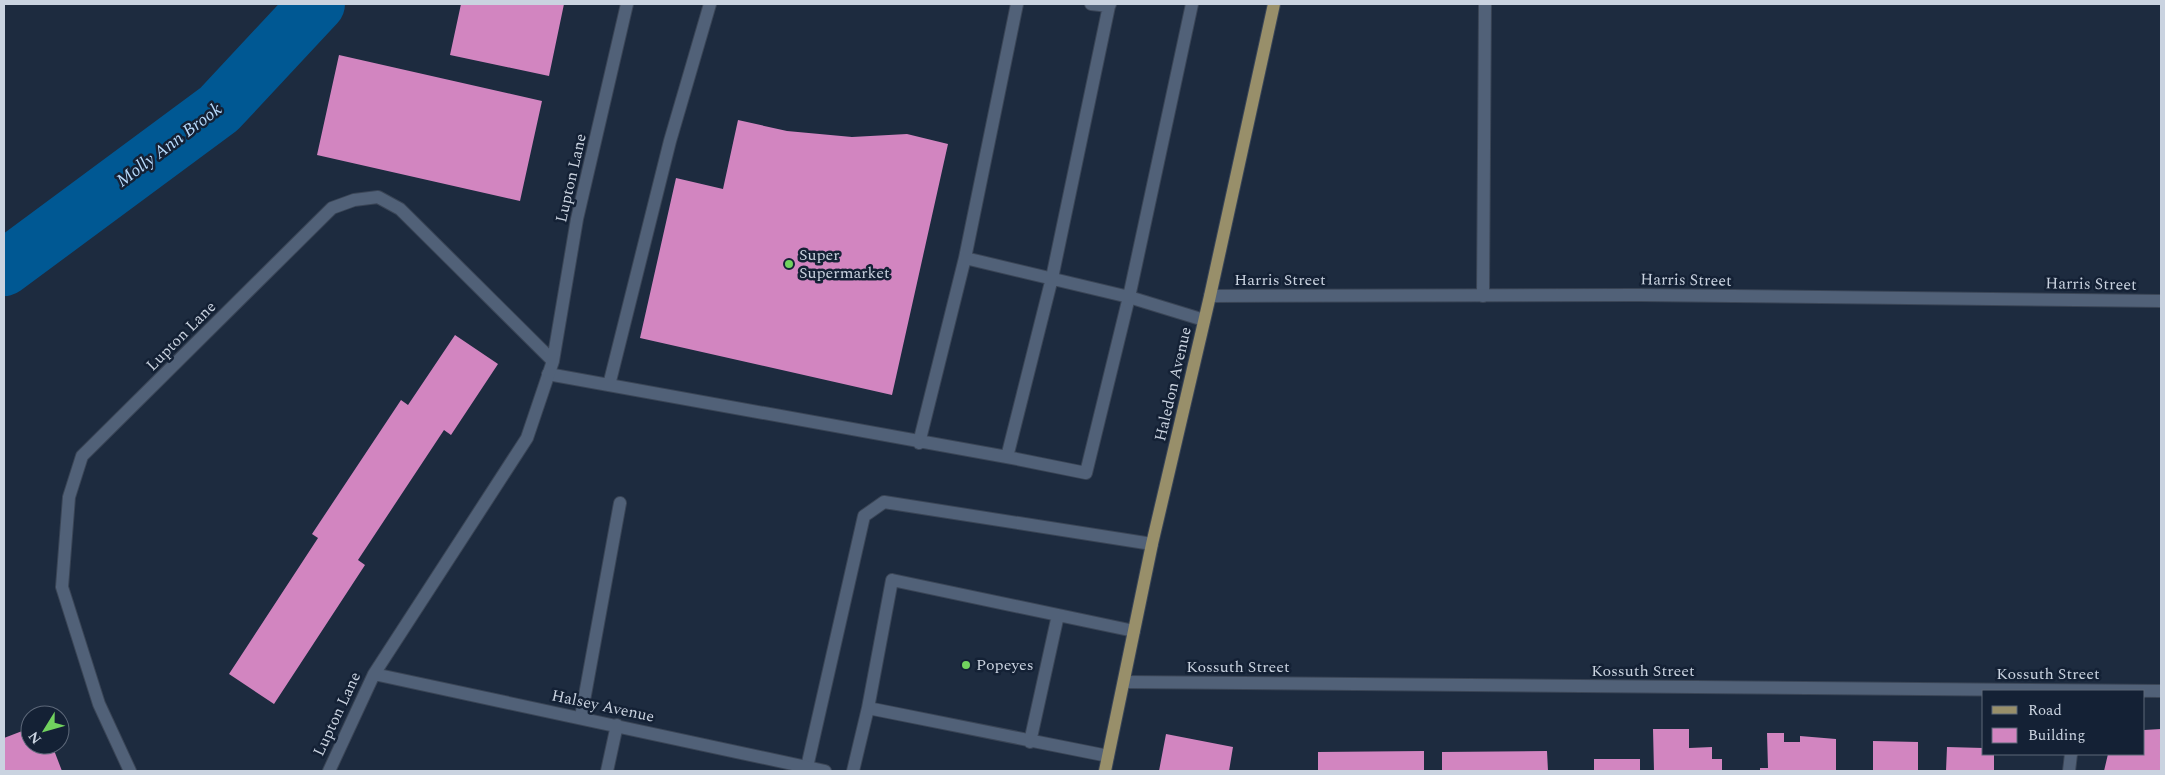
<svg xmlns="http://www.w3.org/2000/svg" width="2165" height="775" font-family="Spectral,serif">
	<rect width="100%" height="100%" fill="#1d2b3f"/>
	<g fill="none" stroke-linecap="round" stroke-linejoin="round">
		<path stroke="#005893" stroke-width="56" d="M4 268 219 109 317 4"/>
	</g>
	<path fill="#d285c0" d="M461 4H564L549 76 450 55Z
		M339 55 542 101 520 201 317 155Z
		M738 120 787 131 852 137 907 134 948 144 892 395 640 338 676 178 723 189Z
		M455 335 498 364 451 435 444 430 358 560 365 565 274 704 229 674 318 538 312 534 401 400 408 405Z
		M30 728V745H52L62 771H4V738Z
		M1653 729H1689V748L1712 747V759H1722V771H1654Z
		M2161 729V771H2104L2108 754H2144V730Z
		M1767 733H1784V742H1800V736L1836 739V771H1760V768H1768Z
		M1166 734 1233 747 1229 771H1159Z
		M1873 741 1918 742V771H1873Z
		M1947 747 1984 748V754H1994V771H1946Z
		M1424 751V771H1318V752Z
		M1547 751 1548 771H1442V752Z
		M1594 759H1640V771H1594Z"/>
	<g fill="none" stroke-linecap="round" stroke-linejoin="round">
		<g stroke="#3a4556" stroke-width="14">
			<path id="service" d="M1017 4 965 258 1129 297 1192 4
				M1091 4 1109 6 1110 4
				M1483 296 1485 4
				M548 374 1007 457 1086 473 1129 297 1204 320
				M609 385 670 141 710 4
				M919 443 965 258
				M1007 457 1052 278 1109 6
				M581 717 620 503
				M1030 742 1058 615
				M1108 756 868 708 892 580 1134 631
				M807 767 864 516 884 502 1152 544
				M853 771 868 708
				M2069 771 2071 754"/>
		</g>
		<g stroke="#3a4556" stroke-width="14">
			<path id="minor" d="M1210 296 1639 295 2161 301
				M374 674 825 771
				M1124 682 2161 691
				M130 771 99 704 62 587 69 497 82 456 332 208 354 200 378 197 400 209 553 361
				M329 771 374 674 527 438 553 361 577 219 627 4
				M607 771 617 725"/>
		</g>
		<g stroke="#3a4556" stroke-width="14">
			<path id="primary" d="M1105 771 1152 544 1210 296 1274 4"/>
		</g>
		<use href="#service" stroke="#516178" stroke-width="12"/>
		<use href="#minor" stroke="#516178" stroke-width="12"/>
		<use href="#primary" stroke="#988f6a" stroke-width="12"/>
	</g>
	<g fill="#71d25e" stroke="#142135" stroke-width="2">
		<circle cx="789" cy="264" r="5"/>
		<circle cx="966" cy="665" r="5"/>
	</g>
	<g text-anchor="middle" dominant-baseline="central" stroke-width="5" stroke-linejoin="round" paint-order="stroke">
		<g font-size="16" fill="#cad3e0" stroke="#142135">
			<text transform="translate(571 178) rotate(-77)">Lupton Lane</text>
			<text x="1280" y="280">Harris Street</text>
			<text transform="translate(1686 280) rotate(1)">Harris Street</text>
			<text transform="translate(2091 284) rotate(1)">Harris Street</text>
			<text transform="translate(181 336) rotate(-45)">Lupton Lane</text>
			<text transform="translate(1173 384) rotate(-77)">Haledon Avenue</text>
			<text x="1238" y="667">Kossuth Street</text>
			<text x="1643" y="671">Kossuth Street</text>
			<text x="2048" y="674">Kossuth Street</text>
			<text transform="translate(603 706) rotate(12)">Halsey Avenue</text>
			<text transform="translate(337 714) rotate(-65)">Lupton Lane</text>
		</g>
		<g font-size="16" fill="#cad3e0" stroke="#142135" text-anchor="start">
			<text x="799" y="255">Super<tspan x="799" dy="18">Supermarket</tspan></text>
			<text x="976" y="665">Popeyes</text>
		</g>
		<g font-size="18" font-style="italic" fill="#b7dafc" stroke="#142135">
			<text transform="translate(169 145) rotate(-37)">Molly Ann Brook</text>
		</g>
	</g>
	<rect width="2165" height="775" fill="none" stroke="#cad3e0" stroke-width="10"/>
	<rect x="1982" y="690" width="162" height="65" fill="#142135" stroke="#5d6879"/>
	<rect x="1992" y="706" width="25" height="8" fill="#988f6a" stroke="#5d6879"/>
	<text x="2028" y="715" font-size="15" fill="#cad3e0">Road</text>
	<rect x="1992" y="728" width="25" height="15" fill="#d285c0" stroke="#5d6879"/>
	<text x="2028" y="740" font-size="15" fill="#cad3e0">Building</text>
	<g transform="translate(45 730) rotate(233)"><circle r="24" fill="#142135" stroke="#5d6879"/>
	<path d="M0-4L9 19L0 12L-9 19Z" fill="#71d25e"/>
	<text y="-8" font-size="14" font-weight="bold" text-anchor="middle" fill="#cad3e0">N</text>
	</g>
</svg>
